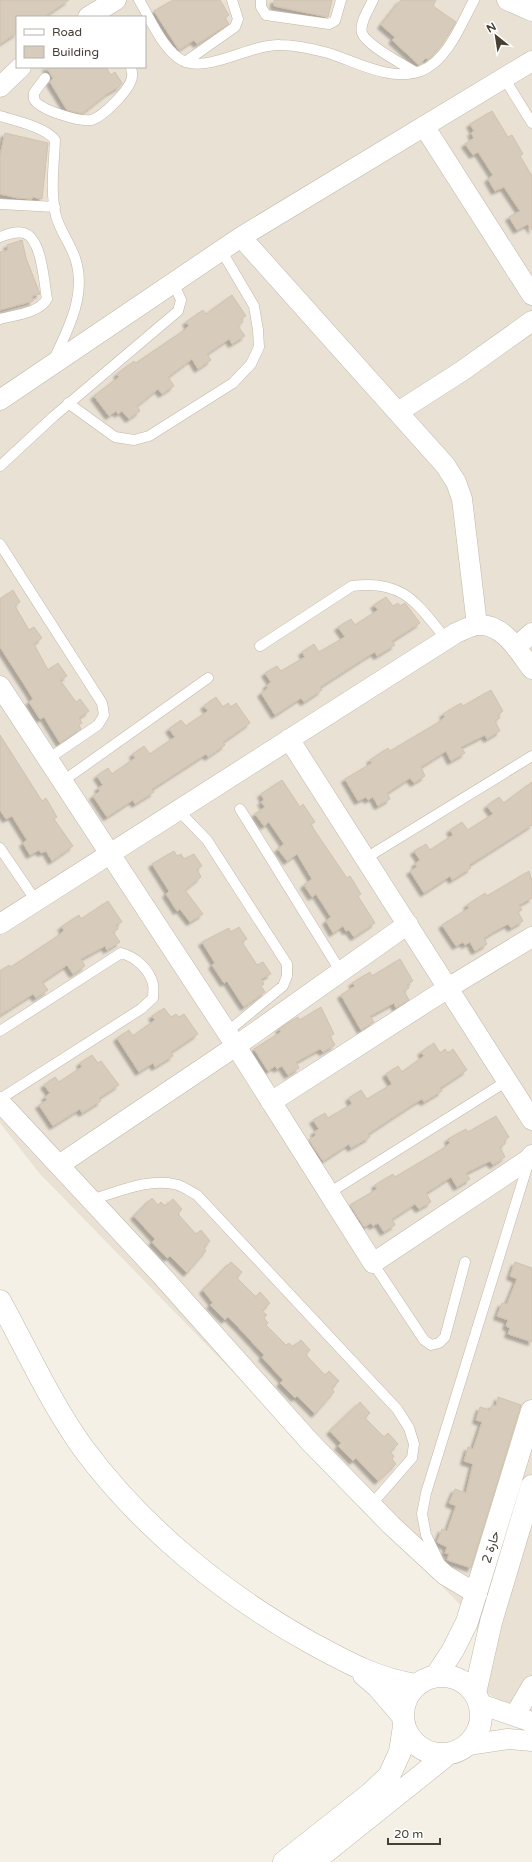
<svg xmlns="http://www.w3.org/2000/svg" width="532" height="1862" font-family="'Varela Round',Vazirmatn,sans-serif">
	<defs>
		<filter id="shadow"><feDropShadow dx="-3.5" dy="3.5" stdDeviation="1" flood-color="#0004"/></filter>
	</defs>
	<rect width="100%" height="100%" fill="#f4f0e6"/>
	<path fill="#e9e1d4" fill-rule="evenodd" d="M0 0H532V1719L480 1689 477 1622 40 1174 0 1123ZM17 17H145V67H17Z"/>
	<path fill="#d7cbbb" stroke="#d2c2ad" filter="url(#shadow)" d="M0 0H69L44 17H17V33L0 44Z
		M173 0H220L229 15 225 18 229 24 197 44 194 40 179 50 154 11Z
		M274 0H332L328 17 274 6Z
		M401 0H436L433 6 456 22 441 46 428 60 426 58 419 65 392 40 395 37 381 25Z
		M46 67H106L111 75 115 72 122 83 119 87 108 93 83 113H79L67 110 50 82 53 78Z
		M492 111 508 137 512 135 523 154 520 156 532 176V230L528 224 517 230 509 217 520 211 504 187 495 191 488 179 493 175 478 152 473 155 465 144 474 138 471 133 474 131 470 124Z
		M5 133 48 143 42 199 33 197 32 199 18 198 0 194V156Z
		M22 240 26 258 40 294 32 296 33 301 0 310V252L8 250 7 245Z
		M232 295 246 316 241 319 243 322 238 326 245 336 232 344 229 339 207 354 211 360 198 369 192 359 168 377 174 386 162 394 158 389 137 406 140 411 129 419 122 411 118 414 116 411 109 416 94 396 119 377 117 374 134 361 136 363 183 331 189 326 186 322 203 310 206 314Z
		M13 590 20 602 15 606 29 630 34 627 42 638 34 644 48 670 58 663 67 676 60 680 76 702 80 699 89 711 79 718 82 723 79 725 81 729 60 743 44 717 40 719 29 702 33 699 29 692 0 647V599Z
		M386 597 393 606 398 603 400 606 405 603 420 623 392 641 395 645 377 656 375 652 368 656 320 687 322 690 304 702 301 698 275 715 261 693 268 688 266 686 271 682 265 673 277 666 281 671 305 657 302 652 314 644 319 652 345 637 338 627 351 619 355 625 378 610 374 605Z
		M491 690 503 711 498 715 500 718 495 721 500 731 487 739 485 735 461 747 465 753 451 761 446 751 421 767 425 776 414 783 410 778 387 793 390 799 378 806 373 797 368 800 366 797 358 801 345 779 372 763 370 760 388 748 390 751 439 722 445 717 443 714 461 703 463 706Z
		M216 697 223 707 228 703 231 707 236 703 250 723 223 742 225 745 208 757 206 754 152 789 154 792 135 804 133 800 107 817 93 796 100 791 98 788 103 785 97 776 108 768 112 774 135 758 133 754 144 746 150 754 175 737 169 729 181 720 186 726 208 711 204 706Z
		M0 735 42 801 46 798 57 817 54 819 73 846 52 861 46 851 41 853 39 850 30 855 23 843 27 840 12 816 6 819 0 810Z
		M282 780 300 807 303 804 315 822 311 824 315 831 347 878 350 876 361 894 358 896 375 923 354 937 349 930 346 931 343 926 333 933 326 921 331 917 316 894 312 897 304 885 312 879 297 854 287 861 278 849 284 844 269 822 264 826 255 814 265 807 261 802 264 800 261 794Z
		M532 782V825L474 862 469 865 471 868 452 880 450 876 424 893 410 871 417 867 415 864 420 860 414 851 426 844 430 850 453 835 450 830 462 822 468 830 493 814 487 806 499 797 504 803Z
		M174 851 177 856 181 854 184 859 194 854 202 866 197 869 201 877 185 890 203 914 190 922 180 909 177 911 166 894 169 891 152 864Z
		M529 871 532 881V898L519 905 522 910 518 912 523 921 511 928 508 924 495 931 484 938 487 944 475 951 470 942 465 945 463 942 456 946 442 925 469 908 467 905 485 893 487 896Z
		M108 901 122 922 116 925 118 929 113 932 120 942 107 950 105 946 81 959 85 966 73 974 67 965 42 982 48 990 36 998 33 994 0 1015V971L9 965 11 967 58 936 64 930 61 927 79 915 81 919Z
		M239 927 247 939 242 942 257 965 263 962 271 974 261 979 264 984 261 986 265 992 244 1007 227 981 224 983 212 965 215 963 202 942 229 928 231 932Z
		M400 959 413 981 407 984 409 988 404 991 409 1000 396 1008 394 1003 370 1016 374 1022 361 1030 341 995 355 986 352 983 370 972 372 976Z
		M321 1007 334 1034 330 1036 335 1045 323 1052 320 1049 296 1062 299 1068 288 1075 282 1066 277 1069 275 1066 268 1071 254 1049 281 1032 279 1029 288 1023 298 1017 300 1020Z
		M164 1008 171 1017 176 1014 179 1017 184 1014 198 1034 171 1052 173 1056 155 1067 153 1063 139 1072 117 1038 129 1030 133 1036 155 1020 152 1016Z
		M434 1043 440 1053 445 1049 448 1053 453 1049 467 1070 440 1088 442 1091 424 1102 422 1099 415 1103 368 1134 370 1137 351 1148 349 1144 323 1161 309 1140 316 1135 314 1132 319 1129 313 1120 325 1113 328 1118 352 1104 349 1098 361 1090 367 1099 392 1084 386 1074 398 1066 402 1072 424 1056 421 1052Z
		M92 1055 98 1063 101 1061 119 1085 99 1098 101 1101 82 1113 80 1109 53 1126 39 1105 47 1100 45 1097 50 1093 44 1085 55 1077 59 1082 82 1067 80 1063Z
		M496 1116 509 1137 504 1141 505 1144 500 1147 505 1157 493 1165 490 1161 466 1173 470 1179 457 1187 451 1177 426 1193 431 1202 419 1209 415 1204 392 1219 395 1225 384 1232 378 1223 373 1226 371 1223 364 1227 350 1205 377 1189 375 1185 393 1174 395 1177 444 1148 450 1143 448 1139 466 1129 468 1132Z
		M152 1198 158 1205 161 1202 165 1206 173 1199 182 1209 178 1214 196 1234 201 1230 210 1241 204 1248 206 1251 187 1273 170 1256 167 1258 152 1242 155 1239 134 1216Z
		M231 1262 242 1272 237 1278 256 1297 260 1292 270 1303 262 1311 267 1315 264 1318 268 1323 266 1325 286 1345 289 1343 293 1347 301 1340 310 1350 306 1355 325 1375 329 1371 339 1381 332 1388 334 1392 315 1414 297 1396 295 1398 280 1383 283 1380 262 1357 264 1355 239 1328 228 1317 225 1320 210 1305 213 1303 203 1290Z
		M515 1262 532 1268V1342L508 1334 510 1328 506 1326 508 1320 497 1316 502 1303 507 1304 517 1279 510 1276Z
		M498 1397 521 1405 471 1568 447 1560 449 1554 445 1553 447 1547 437 1542 442 1529 447 1531 456 1506 449 1503 455 1489 466 1493 473 1464 464 1461 468 1447 473 1449 482 1422 476 1420 480 1407 490 1410 492 1405 496 1406Z
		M360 1402 370 1413 365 1418 384 1437 388 1433 398 1444 390 1452 394 1456 392 1459 396 1464 378 1481 356 1458 353 1461 338 1446 341 1443 330 1431Z"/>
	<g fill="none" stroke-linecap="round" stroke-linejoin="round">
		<g stroke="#c1b7a8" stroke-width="11">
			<path id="service" d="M139 0C150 18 165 55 186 62 211 71 252 44 280 45 295 45 313 49 328 53 357 62 390 82 421 71 448 60 461 24 474 0
				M261 0V7L266 15 329 24 335 21 341 0
				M373 0C369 9 359 23 362 33 367 46 403 64 415 72
				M185 62 235 27 238 19 232 0
				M45 78 34 93C34 93 34 99 34 99 39 110 80 122 91 120 102 118 132 88 132 76 133 73 131 70 131 67
				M504 78 532 123
				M0 116C16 121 45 127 55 140 54 164 50 192 56 216 60 231 70 243 75 258 87 293 69 328 54 359
				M0 204 55 207
				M0 237C8 234 16 231 24 233 42 238 44 283 47 299 39 313 15 315 0 319
				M68 403 115 437 134 440 149 436 233 383 251 364 259 347 258 330 254 306 221 250
				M0 466 53 417 178 311 181 300 173 282
				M0 544 102 703 104 715 98 725 48 759
				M260 646 352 586C404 579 417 604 446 639
				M63 781 208 678
				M240 809 341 972
				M178 810 207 840 287 964V976L283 986 227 1032
				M0 848 36 901
				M366 858 532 756
				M0 1031 121 953C136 957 149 969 153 984 154 988 153 994 153 998L141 1009 0 1099
				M329 1193 507 1081
				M91 1200C118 1192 149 1177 178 1185 184 1187 191 1192 197 1195L397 1409 409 1428 414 1444 412 1458 371 1505
				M373 1263 424 1340 431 1345 439 1343 445 1337 465 1262
				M439 1562 426 1535 422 1514 426 1493 529 1161"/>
		</g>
		<g stroke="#c1b7a8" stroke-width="21">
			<path id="minor" d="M507 0 532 11
				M88 17 116 0
				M0 87 21 67
				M424 126 532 295
				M241 237 445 465 456 482 462 499 477 625
				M0 400 241 237 532 61
				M398 412 462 371 532 321
				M516 647 532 633
				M0 686 236 1046 373 1263 529 1159 532 1155
				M289 739 532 1120
				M0 924 456 633C463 630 471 625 479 625 504 624 519 652 532 669
				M0 1102 162 1276 310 1442 391 1525 445 1575 477 1594
				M271 1102 448 988 532 937
				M59 1165 236 1046 408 924
				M480 1704 532 1722
				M515 1715 532 1686
				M468 1745 508 1739 532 1741"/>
		</g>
		<g stroke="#c1b7a8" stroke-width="23">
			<path id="tertiary" d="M0 1301C27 1350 50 1402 83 1448 143 1529 225 1595 313 1644 348 1663 377 1679 416 1685
				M364 1675 378 1687 402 1715
				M403 1715a39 39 0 1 1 78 0a39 39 0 1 1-78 0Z
				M436 1676 453 1650 467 1622 532 1411
				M475 1693 491 1622 532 1486
				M284 1862 370 1794 389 1776 400 1752 404 1726
				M313 1862 448 1754"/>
		</g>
		<use href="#service" stroke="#fff" stroke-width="10"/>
		<use href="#minor" stroke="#fff" stroke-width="20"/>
		<use href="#tertiary" stroke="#fff" stroke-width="22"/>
	</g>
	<g text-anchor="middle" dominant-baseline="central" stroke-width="4" stroke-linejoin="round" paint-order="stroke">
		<g font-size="13" fill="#484035" stroke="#fff">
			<text transform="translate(491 1547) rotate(-73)">حارة 2</text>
		</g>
	</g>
	<rect x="16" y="16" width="130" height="52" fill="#ffffff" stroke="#b6b3ae"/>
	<rect x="24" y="29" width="20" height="6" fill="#ffffff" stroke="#b6b3ae"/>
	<text x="52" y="36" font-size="12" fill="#484035">Road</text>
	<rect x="24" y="46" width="20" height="12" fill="#d7cbbb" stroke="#b6b3ae"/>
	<text x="52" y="56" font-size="12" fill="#484035">Building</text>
	<g transform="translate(496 36) rotate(330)" stroke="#ffffff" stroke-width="3" paint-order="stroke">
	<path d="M0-3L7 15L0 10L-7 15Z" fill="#484035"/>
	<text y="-6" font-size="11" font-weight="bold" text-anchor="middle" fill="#484035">N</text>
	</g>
	<path d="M388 1838v6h52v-6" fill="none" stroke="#484035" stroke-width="2"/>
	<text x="394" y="1838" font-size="12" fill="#484035" stroke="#ffffff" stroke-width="3" paint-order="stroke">20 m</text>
</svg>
